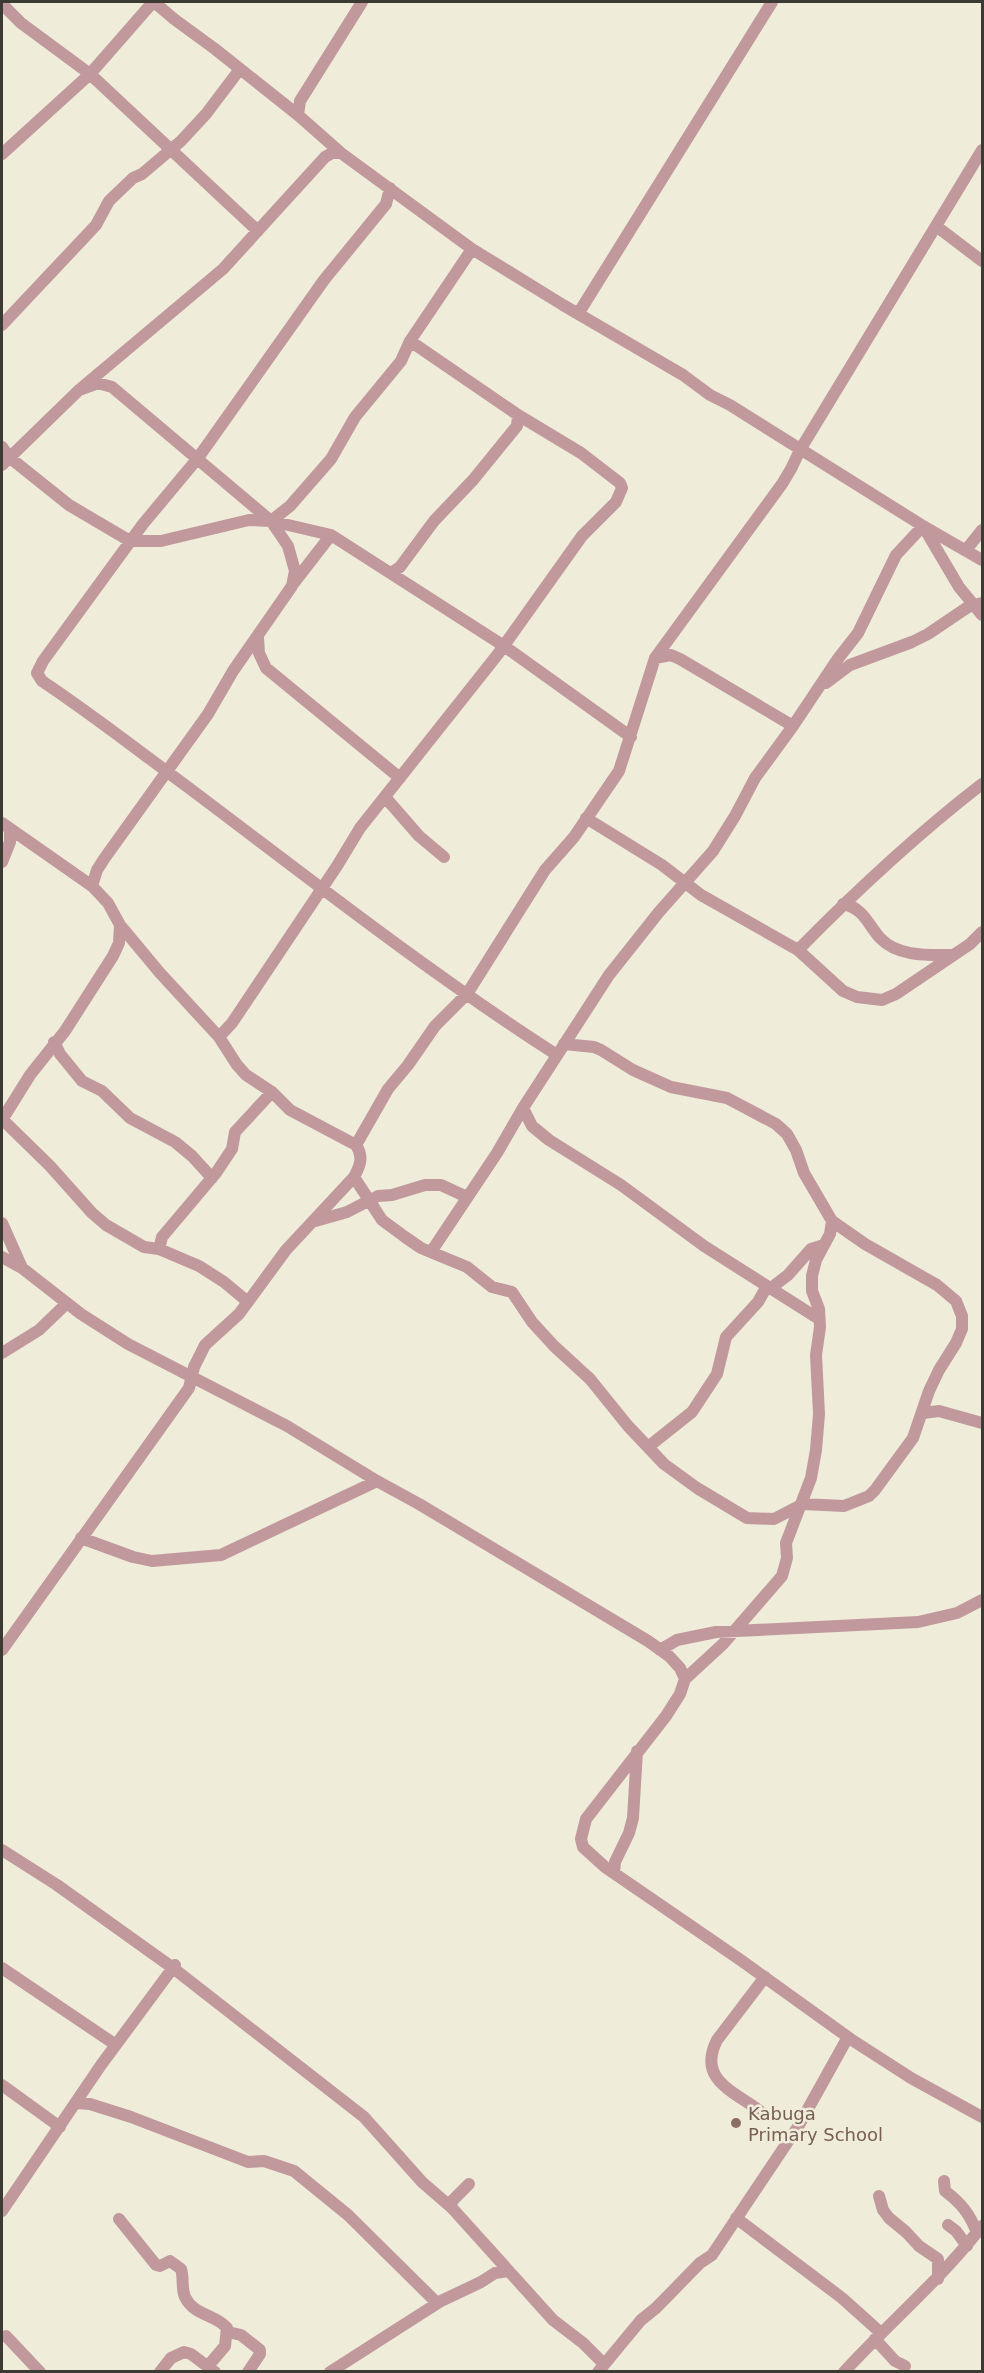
<svg xmlns="http://www.w3.org/2000/svg" width="984" height="2373" font-family="'DejaVu Sans',sans-serif">
	<rect width="100%" height="100%" fill="#efecda"/>
	<g fill="none" stroke-linecap="round" stroke-linejoin="round">
		<path stroke="#c1999d" stroke-width="12" d="M154 2 174 19 215 49 298 115 341 153 472 249 563 305 683 375 710 395 730 405 923 526 982 560
			M2 4 21 23 90 74 258 231
			M298 115 300 101 362 2
			M2 154 90 74 153 2
			M390 188 386 204 324 280 198 458 143 524 43 661 37 673 42 681C93 715 140 752 189 788 310 879 429 973 557 1055
			M936 226 982 261
			M578 314 772 2
			M2 325 96 225 109 201 133 178 142 174 181 141 206 114 240 69
			M79 390 98 383 112 387 271 521 288 546 295 571 292 586 233 671 208 714 104 859 97 870 92 886
			M2 447 9 457 69 505 130 541H161L249 520 271 521 331 535 504 646 631 737
			M2 465 79 390 223 269 325 157 332 153H341
			M271 521 290 506 331 459 355 417 401 361 410 341 472 249
			M966 550 982 530
			M391 573 400 567 434 521 473 480 517 426 518 415
			M293 584 331 535
			M258 638 259 653 266 668 400 778
			M655 658 671 655 680 659 793 726
			M826 683 850 665 912 642 928 634 968 607 982 603
			M385 797 419 836 444 857
			M586 818 662 865 701 895 798 950 843 991 857 997 882 1000 896 994 970 944 982 932
			M2 823 92 886 108 903 120 925 160 973 219 1037 237 1065 246 1075 272 1092 290 1110 356 1145C364 1157 360 1166 354 1177L286 1250 239 1314 205 1345 194 1367 189 1388 2 1650
			M2 862 10 842V830
			M843 904C864 908 868 925 880 938 898 957 928 955 952 955
			M798 950C856 891 916 835 982 784
			M219 1037 232 1023 337 866 360 828 498 654 582 536 616 502 622 488 620 483 581 453 518 415 410 341
			M54 1042 60 1054 82 1081 102 1091 130 1118 175 1142 192 1156 212 1178
			M564 1044 594 1047 601 1050 633 1070 671 1087 727 1098 776 1124 787 1134 796 1150 804 1173 832 1221 830 1234 816 1260 812 1276V1291L819 1309 820 1327 816 1355 819 1414 816 1450 811 1478 786 1543 787 1558 782 1576 723 1644 685 1679
			M523 1108 532 1126 549 1140 621 1185 704 1246 819 1319
			M2 1119 50 1166 92 1213 106 1225 144 1247 159 1249 199 1266 224 1282 248 1302
			M2 1120 30 1075 65 1031 113 956 119 943 120 925
			M356 1145 388 1089 408 1065 435 1026 467 994 545 870 574 837 619 771 655 658 782 484 791 469 800 450 982 150
			M354 1177 382 1220 405 1237 421 1248 467 1267 492 1287 512 1292 532 1322 554 1346 590 1379 628 1426 664 1464 697 1488 747 1518 774 1519 803 1504 844 1506 869 1496 875 1490 913 1438 929 1391 939 1370 956 1343 962 1329V1316L956 1301 937 1285 865 1244 832 1221
			M312 1222 347 1212 378 1196 392 1195 425 1185H441L467 1197
			M2 1223 22 1268
			M159 1249 162 1237 216 1173 232 1149 235 1132 272 1092
			M431 1252 497 1153 523 1108 609 975 659 912 713 851 735 816 755 778 793 726 837 660 858 633 896 555 923 526 959 587 982 615
			M2 1257 22 1268 81 1314 128 1344 287 1426 377 1481 419 1504 648 1641 669 1656 680 1668 685 1679 680 1694 666 1716 586 1819 581 1839 583 1847 605 1867 742 1961 852 2040 911 2078 982 2117
			M771 1288 788 1275 811 1249 824 1245
			M2 1353 39 1330 66 1304
			M923 1413 939 1411 982 1423
			M648 1447 692 1412 717 1374 726 1337 758 1302 767 1286
			M81 1538 133 1557 152 1561 221 1555 377 1481
			M660 1650 677 1640 716 1632 918 1622 957 1613 982 1600
			M2 1850 57 1885 173 1968 364 2117 422 2182 452 2208
			M614 1873 615 1862 629 1833 633 1818 637 1751
			M2 1968 116 2045
			M2 2085 60 2127
			M76 2103 90 2104 131 2117 248 2162 264 2161 294 2171 348 2215 437 2303
			M760 2111C733 2091 697 2079 717 2040L765 1977
			M944 2181 945 2191C961 2203 970 2214 977 2233
			M469 2184 451 2202 452 2208 553 2320 583 2343 603 2363
			M879 2196 883 2210 889 2218 906 2232 919 2246 938 2259V2279
			M2 2211 101 2065 175 1965
			M736 2218 842 2298 881 2333
			M119 2219 156 2265 160 2266 170 2261 181 2269C184 2277 181 2288 185 2297 194 2316 215 2314 227 2328L225 2346 208 2366
			M948 2225 956 2231 967 2246
			M228 2332 241 2335 260 2350V2354L248 2372
			M6 2336 40 2372
			M875 2339 895 2361 905 2366
			M160 2372 171 2358 184 2352 191 2354 215 2372
			M330 2372 441 2301 481 2282 495 2273 509 2271
			M598 2372 641 2320 656 2308 700 2263 712 2255 799 2125 848 2037
			M844 2372C890 2322 941 2279 982 2226"/>
	</g>
	<circle fill="#8d6e63" stroke="#efecda" stroke-width="2" cx="736" cy="2123" r="6"/>
	<g text-anchor="middle" dominant-baseline="central" stroke-width="5" stroke-linejoin="round" paint-order="stroke">
		<g font-size="18" fill="#785e54" stroke="#efecda" text-anchor="start">
			<text x="748" y="2113">Kabuga<tspan x="748" dy="21">Primary School</tspan></text>
		</g>
	</g>
	<rect width="984" height="2373" fill="none" stroke="#3b3a33" stroke-width="6"/>
</svg>
